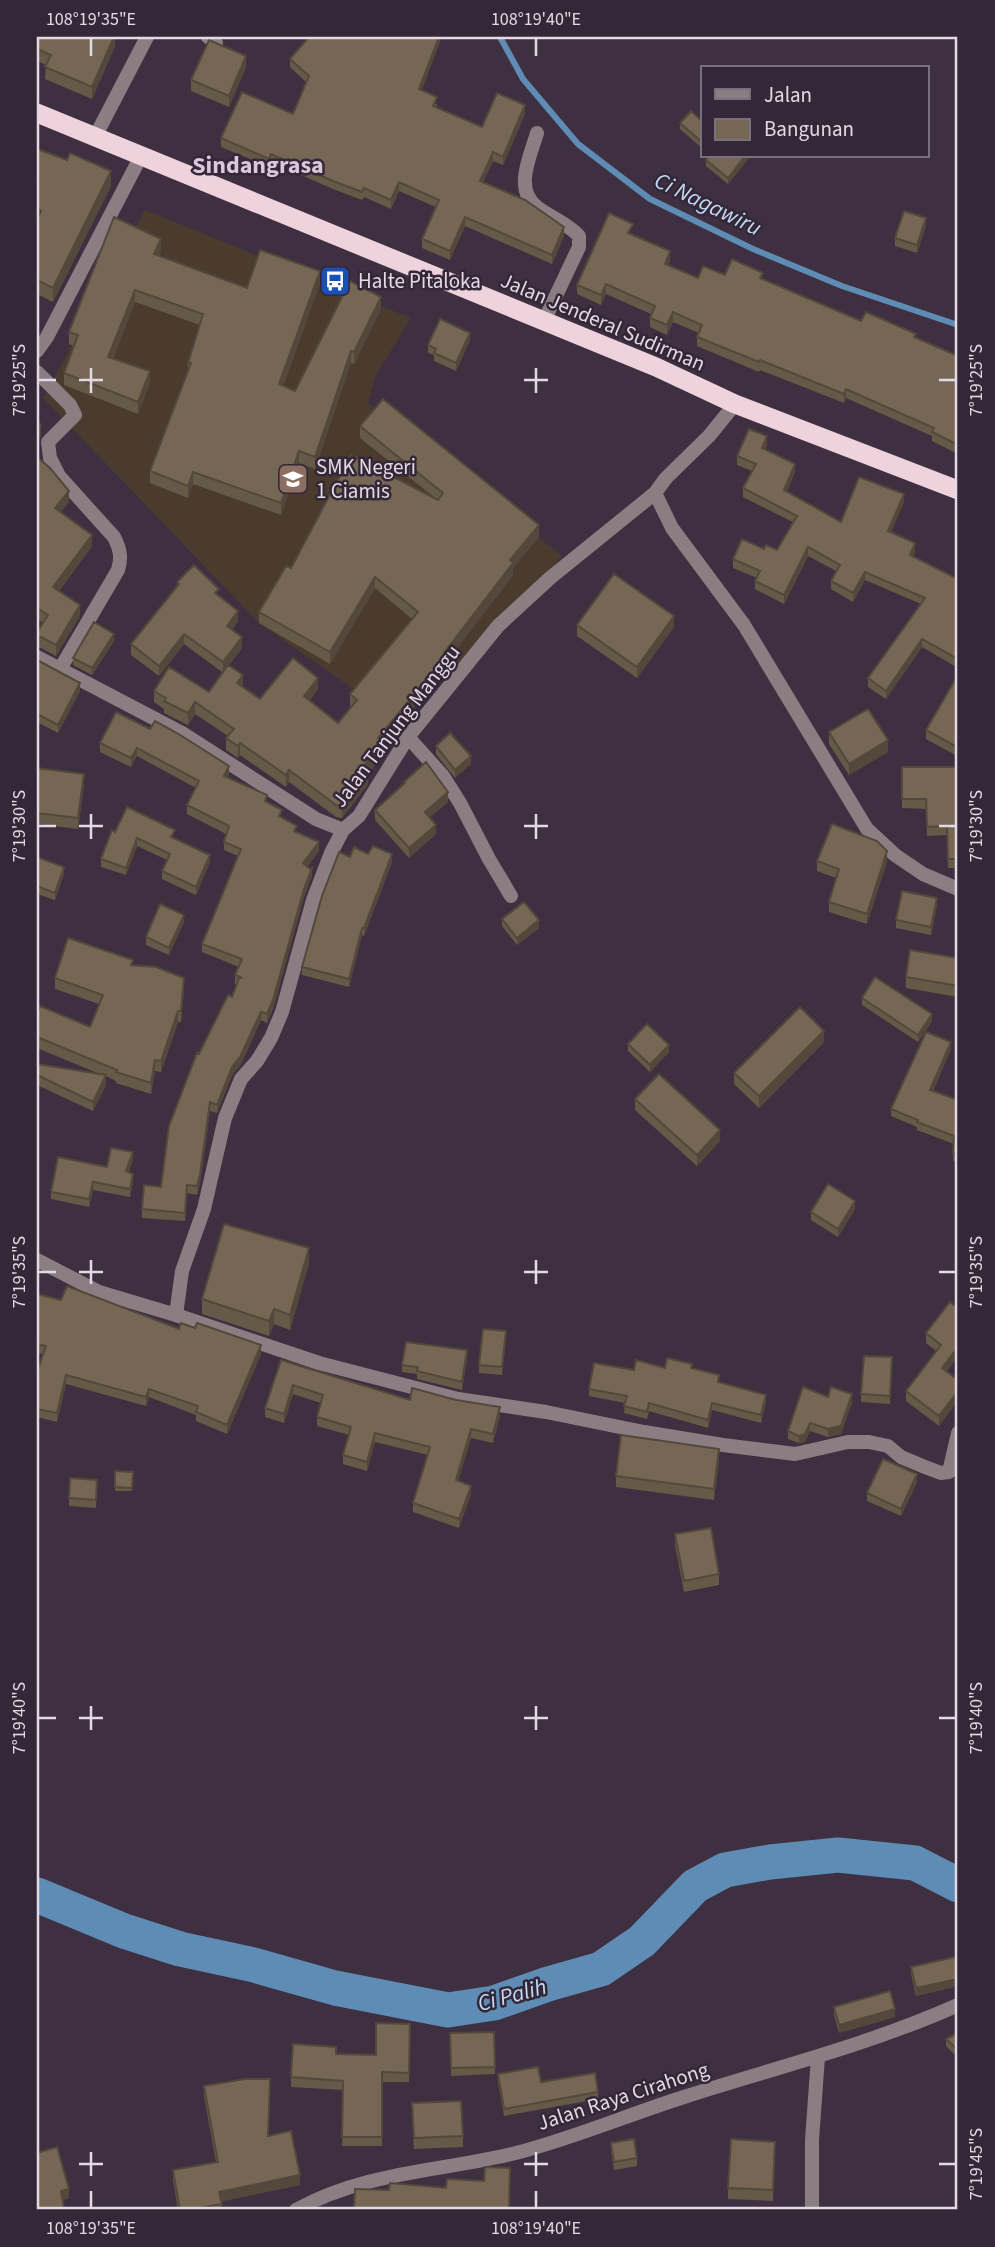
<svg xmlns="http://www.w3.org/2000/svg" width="995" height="2247" font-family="'Source Sans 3',sans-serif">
	<rect width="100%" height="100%" fill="#3e3041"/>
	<path fill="#4a3b2e" d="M145 210 411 318 376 375 368 403 562 556 461 677 412 619 355 690 259 623 43 398Z"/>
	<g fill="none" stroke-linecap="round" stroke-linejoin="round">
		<path stroke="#5e8cb5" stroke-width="6" d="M500 37 523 79 578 144 650 199 753 249 842 286 958 325"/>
		<path stroke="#5e8cb5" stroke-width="35" d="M37 1895 124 1931 180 1949 254 1965 335 1988 448 2010 494 2003 548 1984 601 1969 642 1941 695 1886 725 1870 770 1862 838 1855 915 1863 958 1885"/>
		<path stroke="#8a7e82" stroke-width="14" d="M208 37 216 43
			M537 133C530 157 513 190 538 208 552 218 567 223 579 236V247L544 321
			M95 137 147 37
			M37 351 47 337 141 156
			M37 372 70 405 75 415 48 442 50 458 59 476 114 537C120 549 122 557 118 570L60 669
			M655 493 672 528 744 625 867 829 895 855 923 874 958 889
			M37 657 182 733 316 819 343 830 359 816 408 737 498 626 550 578 655 493 666 478 709 436 735 404
			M408 737 443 776 460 803 489 859 511 896
			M37 1260 99 1292 176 1315 319 1363 458 1399 546 1412 644 1432 723 1445 795 1454 848 1442H869L888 1446 901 1457 925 1467 941 1473 949 1472 958 1433
			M176 1315 182 1271 204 1209 225 1118 241 1079 257 1061 271 1038 282 1012 313 900 331 853 343 830
			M812 2210V2140L818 2057"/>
		<path stroke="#8a7e82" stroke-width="14" d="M296 2210C367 2171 439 2172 516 2153 574 2138 630 2114 687 2096 778 2067 871 2044 958 2005"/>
		<path stroke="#eed3dd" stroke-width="19" d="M37 113 656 367 735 404 958 490"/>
	</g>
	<path fill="#655948" d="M37 37H115V46L92 99 45 79 46 65 37 61Z
		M290 59 422 90 437 105 436 107 482 127 525 114 503 165 493 161 483 182 564 236 552 264 465 226 450 260 422 248V239L436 207 399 191 391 209 364 197 362 200 333 189 271 162 269 167 221 147V138L293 114 306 82 290 67Z
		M246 67 229 107 191 91V80Z
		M703 122V149L680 129V123Z
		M37 149 111 186 53 302 37 294Z
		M749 156V158L728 184 706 166V160Z
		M926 225 917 253 895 246V238Z
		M633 233 632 234 670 261 668 265 698 278 725 275 763 279 861 321 916 338 958 356V454L932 441V436L846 398 844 403 760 370 759 372 697 346V337L699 333 673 322 667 335 650 327V318L651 314 606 294 601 305 577 294V285Z
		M161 251 159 256 247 288 320 283 283 386 295 391 381 309 354 364 351 363 315 469 299 463 281 515 193 484 188 498 150 483V471L188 369V363L200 325 135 302 113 358 150 383 138 414 64 385V373L74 346 69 344V332Z
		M470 340 456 371 434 361V355L428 353V345Z
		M360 426 539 537 513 568V575L447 661V667L384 743V754L368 774V784L342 818 336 817 289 782 286 787 240 755 238 758 226 750V738L228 736 195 714 188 725 164 713V709L154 702V691L209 692 222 672 184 644 159 676 131 655V644L177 585V582L219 596 238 621 232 630 242 648 229 665 242 687 260 699 318 689 310 700 338 723 351 707 350 706V694L412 619 375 588 330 664 259 623V612L291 568 435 498 360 438Z
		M767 445 765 450 795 472 787 491 841 522 904 502 891 532 915 552 913 556 958 579V668L922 647 886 699 868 687V678L921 604 865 580 853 602 831 589V581L836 571 808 556 784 604 755 589V581L757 578 733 568V559L764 549 777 550 793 522 743 497V488L752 471 737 465V456Z
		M37 457 69 502 60 512 92 546 59 591 80 616 56 656 41 648H37V632L43 623 37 619Z
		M577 625 674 627 637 678 577 636Z
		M114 641 92 675 73 665V658Z
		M37 660 80 691 58 733 37 722Z
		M958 675V754L957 756 926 739V730Z
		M116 712 229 775 227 778 267 803 297 832 319 851 307 867 312 876 304 897 273 1009 267 1023 261 1020 240 1066 232 1075 217 1113 210 1111 200 1183 197 1195 187 1193 185 1221 142 1218V1209L161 1187 199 1054 232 997 237 984H235V975L239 967 202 952V944L238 856 224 850V842L226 834 187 814V805L196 788 137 756 131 767 100 752V743Z
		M829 732 888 752 849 775 829 744Z
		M436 746 471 764 455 778 436 754Z
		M902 767H958V868H948L947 835 927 836 926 809 902 808Z
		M37 768 84 785 78 829 37 824Z
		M404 782 448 802 430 817 436 834 409 858 375 820V810L404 784Z
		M115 832 175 837 174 838 210 862 196 895 162 879V871L167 860 137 846 126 875 101 867V859Z
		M368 854 392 862 364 936 362 935 349 987 302 975V967L350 857Z
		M37 857 64 874 55 900 37 894Z
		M817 861H887L867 924 829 912V902L836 878 817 871Z
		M937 905 931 935 896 928V920Z
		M502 919 539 928 517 945 502 926Z
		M184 922 169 955 146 945V937Z
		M958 958V997L906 988V977Z
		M133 965 184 989 181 1022H178L161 1072 155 1071 151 1094 116 1083V1081L106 1076V1085L93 1111 37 1085V1064L102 1075 37 1048V1013L90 1027 99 1004 55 989V978Z
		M862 998 932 1021 918 1042 862 1005Z
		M824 1042 759 1108 734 1084V1073Z
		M628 1044 669 1052 650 1072 628 1051Z
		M951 1049 933 1091 958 1100V1162L953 1161 954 1144 917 1130V1127L891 1116V1109Z
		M635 1099 720 1141 697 1166 635 1110Z
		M133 1159 129 1172 133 1181 130 1197 93 1190 89 1207 51 1199V1192L107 1167Z
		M855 1209 838 1237 811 1220V1212Z
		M309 1263 290 1330 274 1324 269 1336 202 1314V1299Z
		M37 1294 179 1329 261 1354 227 1434 196 1421V1415L149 1397 146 1406 66 1384 57 1422 37 1417V1372L43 1354 37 1353Z
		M958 1308V1356L947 1371 939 1426 906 1401V1391L936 1351 926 1343V1333Z
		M506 1338 502 1375 479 1373V1365Z
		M892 1357 890 1404 861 1402V1394Z
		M467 1358 462 1390 417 1379V1374L402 1372V1365Z
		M281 1360 410 1400 500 1416 493 1443 471 1438 458 1481 471 1494 459 1528 413 1512V1503L428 1455 375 1442 367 1471 343 1464V1455L349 1435 317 1426V1417L321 1403 293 1394 284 1423 265 1417V1408Z
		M665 1368H692L719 1383 766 1402 761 1423 712 1410 708 1428 649 1411 647 1419 624 1413 625 1403 589 1396V1389L634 1370Z
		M828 1397 852 1402 841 1434 828 1437 810 1431 805 1442 799 1443 788 1439V1431Z
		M719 1460 714 1500 616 1487V1476Z
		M115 1471 133 1472 132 1491H115Z
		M97 1480 96 1508 69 1506V1498Z
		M917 1482 901 1516 867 1501V1493Z
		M675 1534 719 1574V1585L684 1592 675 1545Z
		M911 1967 958 1971V1986L916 1996 911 1974Z
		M834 2007 895 2017 839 2033 834 2015Z
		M410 2024 409 2082H382V2146H342L343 2090 291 2087V2077L336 2054 376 2055Z
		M494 2032 495 2074 451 2076 450 2033Z
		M958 2033V2058L946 2046V2039Z
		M498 2074 598 2092V2099L504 2116 498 2082Z
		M204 2086 268 2136 300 2185 221 2201 222 2210H178L173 2180V2170L216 2162 204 2096Z
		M412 2114 463 2136V2147L414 2149Z
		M611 2143 637 2158V2166L614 2170 611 2150Z
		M37 2153 69 2198 63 2200 64 2210H37Z
		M775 2153 773 2201 728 2199V2188Z"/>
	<path fill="#53483b" d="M114 37H115V46L92 99V87Z
		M439 37H442L419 98V89Z
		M246 56V67L229 107V96Z
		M525 105V114L503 165V157Z
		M493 152V161L480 189V181Z
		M271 154V162L269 167V159Z
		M745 156H749V158L728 184V178Z
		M111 171V186L53 302V288Z
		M399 182V191L391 209V200Z
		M465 217V226L450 260V251Z
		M926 218V225L917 253V245Z
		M564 227V236L552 264V255Z
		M161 239V251L154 266V254Z
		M670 251V261L665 273V264Z
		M320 271V283L279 396V384Z
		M606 284V294L601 305V295Z
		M135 290V302L108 369V357Z
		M381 297V309L354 364V352Z
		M673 312V322L667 335V325Z
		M470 333V340L456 371V363Z
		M351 351V363L315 469V457Z
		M150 371V383L138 414V402Z
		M846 389V398L844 403V394Z
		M41 425V436L37 443V432Z
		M767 436V445L762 457V448Z
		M299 451V463L281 515V503Z
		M795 464V472L784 498V490Z
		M193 472V484L188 498V486Z
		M69 491V502L55 519V508Z
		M904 494V502L888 540V531Z
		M539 525V537L513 568V575L447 661V667L384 743V754L368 774V784L342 818V806L378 738 444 653 510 560Z
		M92 535V546L53 598V587Z
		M915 543V552L910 563V555Z
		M808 547V556L784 604V595Z
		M865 572V580L853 602V593Z
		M375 577V588L330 664V652Z
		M80 605V616L56 656V645Z
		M238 611V621L227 637V626Z
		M674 616V627L637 678V667Z
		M114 634V641L92 675V668Z
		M184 634V644L159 676V666Z
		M242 637V648L223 673V662Z
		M922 639V647L886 699V691Z
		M243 675V686L237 695V683Z
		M318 678V689L304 707V696Z
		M80 683V691L58 733V725Z
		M195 702V714L188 725V713Z
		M888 740V752L849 775V764Z
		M240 743V755L238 758V746Z
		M137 748V756L131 767V758Z
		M471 756V764L455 778V770Z
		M229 766V775L224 785V776Z
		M289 770V782L286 787V775Z
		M84 774V785L78 829V818Z
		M448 792V802L425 822V812Z
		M436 825V834L409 858V848Z
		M137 838V846L126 875V868Z
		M319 842V851L303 872V863Z
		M887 851V861L867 924V914Z
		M392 854V862L364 936V928Z
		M210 855V862L196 895V887Z
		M64 867V874L55 900V893Z
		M312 868V876L304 897 273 1009 267 1023V1014L304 889Z
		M937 898V905L931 935V927Z
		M184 915V922L169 955V948Z
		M539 920V928L517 945V938Z
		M362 928V935L349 987V979Z
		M184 978V989L181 1022V1011Z
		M178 1011V1022L161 1072V1061Z
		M261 1012V1020L240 1066 232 1075 217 1113V1105L232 1067Z
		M932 1014V1021L918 1042V1035Z
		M824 1031V1042L759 1108V1096Z
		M951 1042V1049L930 1097V1090Z
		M669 1045V1052L650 1072V1065Z
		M155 1060V1071L151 1094V1083Z
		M106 1075V1085L93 1111V1102Z
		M210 1102V1111L200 1183 197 1195V1186Z
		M720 1130V1141L697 1166V1155Z
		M133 1152V1159L126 1179V1171Z
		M133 1174V1181L130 1197V1189Z
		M93 1182V1190L89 1207V1199Z
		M855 1201V1209L838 1237V1229Z
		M309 1248V1263L290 1330V1315Z
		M274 1309V1324L269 1336V1321Z
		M261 1345V1354L227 1434V1425Z
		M958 1347V1356L942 1377V1368Z
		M467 1350V1358L462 1390V1382Z
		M66 1375V1384L57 1422V1413Z
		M293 1385V1394L284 1423V1414Z
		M149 1389V1397L146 1406V1397Z
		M958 1391V1401L939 1426V1416Z
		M852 1394V1402L841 1434 828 1437V1429Z
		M766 1395V1402L761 1423V1415Z
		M712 1403V1410L708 1428V1420Z
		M500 1407V1416L493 1443V1434Z
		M810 1423V1431L805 1442 799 1443V1436Z
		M471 1429V1438L456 1489V1480Z
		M375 1433V1442L367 1471V1462Z
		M719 1449V1460L714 1500V1489Z
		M917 1474V1482L901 1516V1509Z
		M471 1486V1494L459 1528V1519Z
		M958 1979V1986L916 1996V1988Z
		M895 2009V2017L839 2033V2025Z
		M300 2175V2185L219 2202V2192Z
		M69 2189V2198L61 2201V2191Z"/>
	<path fill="#766754" stroke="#53483b" stroke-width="2" d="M37 37H114L92 87 45 67 51 55 37 49Z
		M309 37H439L419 89 437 97 433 106 482 127 497 93 525 105 503 157 493 152 480 181 525 200 564 227 552 255 465 217 450 251 422 239 439 200 399 182 391 200 364 188 362 192 333 181 271 154 269 159 221 138 242 92 293 114 309 76 290 59Z
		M209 40 246 56 229 96 191 80Z
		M691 111 703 122V143L680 123Z
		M37 149 67 160 70 153 111 171 53 288 37 280V219L41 211 37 209V181L38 179 37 178Z
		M709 156H745L728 178 706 160Z
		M904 211 926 218 917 245 895 238Z
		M609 213 633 224 628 233 670 251 665 264 698 278 703 266 725 275 732 259 763 273 760 278 861 321 866 312 916 334 914 337 958 356V445L932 432 934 428 846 389 844 394 760 360 759 362 697 337 702 325 673 312 667 325 650 318 655 306 606 284 601 295 577 285Z
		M114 217 161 239 154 254 247 288 260 250 320 271 279 384 295 391 350 281 381 297 354 352 351 351 315 457 299 451 281 503 193 472 188 486 150 471 191 363H188L203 314 135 290 108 357 150 371 138 402 64 373 78 335 69 332Z
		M440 319 470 333 456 363 434 353 436 349 428 345Z
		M383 399 539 525 510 560 513 563 444 653 447 655 378 738 384 742 362 768 368 772 342 806 336 805 289 770 286 775 240 743 238 746 226 738 234 729 195 702 188 713 164 701 166 698 154 691 169 667 209 692 228 665 243 675 237 683 260 699 293 658 318 678 304 696 338 723 357 700 350 694 418 612 375 577 330 652 259 612 286 566 291 568 351 455 438 500 443 493 360 426Z
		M37 421 41 425 37 432Z
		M749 429 767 436 762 448 795 464 784 490 841 522 859 477 904 494 888 531 915 543 910 555 958 579V659L922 639 886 691 868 678 925 598 865 572 853 593 831 581 840 565 808 547 784 595 755 581 760 571 733 559 742 539 764 549 766 545 777 550 797 516 743 488 756 464 737 456Z
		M37 457 50 468 69 491 55 508 92 535 53 587 80 605 56 645 41 637H37V632L48 615 37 608Z
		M194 565 219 589 215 593 238 611 227 626 242 637 223 662 184 634 159 666 131 644 179 584 177 582Z
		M614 574 674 616 637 667 577 625Z
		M94 622 114 634 92 668 73 658Z
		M37 660 80 683 58 725 37 714Z
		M958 675V746L957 747 926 730Z
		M868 709 888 740 849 764 829 732Z
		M116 712 150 729 155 721 177 733 229 766 224 776 267 795 265 801 282 810 279 816 297 826 294 831 319 842 303 863 310 869 312 868 304 889 273 1000 267 1014 261 1012 240 1057 232 1067 217 1105 210 1102 200 1175 197 1186 187 1185 185 1213 142 1209 144 1185 161 1187 169 1126 197 1053 199 1054 228 995 232 997 239 978H242L235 975 242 959 202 944 241 849 224 842 229 826 187 805 199 781 137 748 131 758 100 743Z
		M450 733 471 756 455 770 436 746Z
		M426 762 448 792 425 812 436 825 409 848 375 810 405 783 404 782Z
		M902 767H958V859H948L947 826 927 827 926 799H902Z
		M37 768 84 774 78 818 37 813Z
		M127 807 175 830 171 837 210 855 196 887 162 871 170 854 137 838 126 868 101 859 112 830 115 832Z
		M832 824 877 841 887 851 867 914 829 902 839 869 817 861Z
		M373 846 392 854 364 928H362L349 979 302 967 322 896 339 852 350 857 354 847 368 854Z
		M37 857 64 867 55 893 37 886Z
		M902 891 937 898 931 927 896 920Z
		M524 902 539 920 517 938 502 919Z
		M160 904 184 915 169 948 146 937Z
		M68 938 133 960 131 965 156 967 184 978 181 1011H178L161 1061 155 1060 151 1083 116 1072 117 1070 37 1037V1013L40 1006 90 1027 103 995 55 978Z
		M910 950 958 958V986L906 977Z
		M875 977 932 1014 918 1035 862 998Z
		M800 1007 824 1031 759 1096 734 1073Z
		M647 1024 669 1045 650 1065 628 1044Z
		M926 1032 951 1042 930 1090 958 1100V1154H953L954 1136 917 1122 918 1120 891 1109Z
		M37 1064 106 1075 93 1102 37 1075Z
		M659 1074 720 1130 697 1155 635 1099Z
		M111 1148 133 1152 126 1171 133 1174 130 1189 93 1182 89 1199 51 1192 58 1157 107 1167Z
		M828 1184 855 1201 838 1229 811 1212Z
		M224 1224 309 1248 290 1315 274 1309 269 1321 202 1299Z
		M67 1286 179 1329 181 1323 195 1328 197 1323 261 1345 227 1425 196 1412 198 1406 149 1389 146 1397 66 1375 57 1413 37 1409V1372L46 1346 37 1344V1294L61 1300Z
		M950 1302 958 1308V1347L942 1368 958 1380V1391L939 1416 906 1391 941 1345 926 1333Z
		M483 1329 506 1331 502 1367 479 1365Z
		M406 1342 467 1350 462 1382 417 1371 418 1367 402 1365Z
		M864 1356 892 1357 890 1396 861 1394Z
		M667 1358 692 1364 691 1368 719 1375 718 1382 766 1395 761 1415 712 1403 708 1420 649 1403 647 1412 624 1406 627 1396 589 1389 594 1363 634 1370 636 1360 665 1368Z
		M281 1360 410 1400 412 1388 456 1400 500 1407 493 1434 471 1429 456 1480 471 1486 459 1519 413 1503 430 1447 375 1433 367 1462 343 1455 351 1427 317 1417 323 1395 293 1385 284 1414 265 1408Z
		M803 1387 828 1397 831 1387 852 1394 841 1426 828 1429 810 1423 805 1434 799 1436 788 1431Z
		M621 1435 719 1449 714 1489 616 1476Z
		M883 1459 917 1474 901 1509 867 1493Z
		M115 1471 133 1472 132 1488 115 1487Z
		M70 1478 97 1480 96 1500 69 1498Z
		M711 1528 719 1574 684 1581 675 1534Z
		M955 1957 958 1971V1979L916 1988 911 1967Z
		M890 1991 895 2009 839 2025 834 2007Z
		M376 2023 410 2024 409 2073 382 2072V2137H342L343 2081 291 2077 293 2044 336 2047V2054L376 2055Z
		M494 2032 495 2067 451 2068 450 2033Z
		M958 2033V2050L946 2039Z
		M538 2067 541 2082 595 2073 598 2092 504 2109 498 2074Z
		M245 2079H270L268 2136 291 2131 300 2175 219 2192 222 2204 189 2210H180L173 2170 218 2162 204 2086Z
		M461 2101 463 2136 414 2138 412 2103Z
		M634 2139 637 2158 614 2162 611 2143Z
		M731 2139 775 2142 773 2190 728 2188Z
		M57 2147 69 2189 61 2191 64 2208H37V2153Z
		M485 2167 510 2168 509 2210H354L355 2189 389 2190 390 2183 446 2188 447 2179 484 2181Z"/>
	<path fill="none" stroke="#e3dae5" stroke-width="2.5" d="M91 38V56M536 38V56M91 368V393M536 368V393M38 380H56M79 380H103M524 380H548M939 380H956M91 814V839M536 814V839M38 826H56M79 826H103M524 826H548M939 826H956M91 1260V1284M536 1260V1284M38 1272H56M79 1272H103M524 1272H548M939 1272H956M91 1706V1730M536 1706V1730M38 1718H56M79 1718H103M524 1718H548M939 1718H956M91 2152V2176M536 2152V2176M79 2164H103M524 2164H548M939 2164H956M91 2191V2208M536 2191V2208"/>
	<defs>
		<g id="bus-square" transform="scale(1.575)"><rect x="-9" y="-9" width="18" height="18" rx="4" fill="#1a4fb4" stroke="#342737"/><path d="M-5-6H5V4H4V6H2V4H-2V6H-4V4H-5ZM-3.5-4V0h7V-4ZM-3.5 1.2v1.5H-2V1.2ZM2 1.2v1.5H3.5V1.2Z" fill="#fff"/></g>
		<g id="school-square" transform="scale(1.575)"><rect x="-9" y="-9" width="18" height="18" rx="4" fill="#8d6e63" stroke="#342737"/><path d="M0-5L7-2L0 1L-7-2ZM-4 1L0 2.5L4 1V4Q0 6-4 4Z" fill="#fff"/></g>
	</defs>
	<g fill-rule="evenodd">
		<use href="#bus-square" x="335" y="281"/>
		<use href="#school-square" x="293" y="479"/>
	</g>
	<g text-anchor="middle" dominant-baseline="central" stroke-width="5" stroke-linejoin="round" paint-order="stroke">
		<g font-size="21" fill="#e3dae5" stroke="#342737" text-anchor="start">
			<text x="358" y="281">Halte Pitaloka</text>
			<text x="316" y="467">SMK Negeri<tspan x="316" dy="24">1 Ciamis</tspan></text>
		</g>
		<g font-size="21" fill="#e3dae5" stroke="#342737">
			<text transform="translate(603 322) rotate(23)">Jalan Jenderal Sudirman</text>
			<text transform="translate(396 726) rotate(-53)">Jalan Tanjung Manggu</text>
			<text transform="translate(623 2096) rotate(-18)">Jalan Raya Cirahong</text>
		</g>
		<g font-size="23" font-style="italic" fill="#c2dcf5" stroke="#342737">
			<text transform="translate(708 204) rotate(26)">Ci Nagawiru</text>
			<text transform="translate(512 1995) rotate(-15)">Ci Palih</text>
		</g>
		<g font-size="24" font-weight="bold" fill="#d9c7dc" stroke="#342737">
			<text x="258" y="165">Sindangrasa</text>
		</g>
	</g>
	<rect width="995" height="2247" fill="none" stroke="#342737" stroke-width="77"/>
	<rect x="701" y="66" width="228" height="91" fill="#342737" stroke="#7a6f7d" stroke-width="2"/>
	<rect x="715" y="89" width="35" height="10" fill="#8a7e82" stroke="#7a6f7d" stroke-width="2"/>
	<text x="764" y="102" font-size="21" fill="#e3dae5">Jalan</text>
	<rect x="715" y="119" width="35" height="21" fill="#766754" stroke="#7a6f7d" stroke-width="2"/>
	<text x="764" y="136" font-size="21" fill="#e3dae5">Bangunan</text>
	<rect x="38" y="38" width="918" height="2170" fill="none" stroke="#e3dae5" stroke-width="2.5"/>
	<g font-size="18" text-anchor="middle" fill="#e3dae5">
		<text x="91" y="25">108°19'35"E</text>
		<text x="536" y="25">108°19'40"E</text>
		<text transform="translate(19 380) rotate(-90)" y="6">7°19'25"S</text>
		<text transform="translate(976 380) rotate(-90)" y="6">7°19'25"S</text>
		<text transform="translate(19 826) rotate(-90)" y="6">7°19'30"S</text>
		<text transform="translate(976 826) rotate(-90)" y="6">7°19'30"S</text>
		<text transform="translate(19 1272) rotate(-90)" y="6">7°19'35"S</text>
		<text transform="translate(976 1272) rotate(-90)" y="6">7°19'35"S</text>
		<text transform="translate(19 1718) rotate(-90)" y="6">7°19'40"S</text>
		<text transform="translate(976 1718) rotate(-90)" y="6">7°19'40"S</text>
		<text transform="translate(976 2164) rotate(-90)" y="6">7°19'45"S</text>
		<text x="91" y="2234">108°19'35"E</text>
		<text x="536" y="2234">108°19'40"E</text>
	</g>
</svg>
